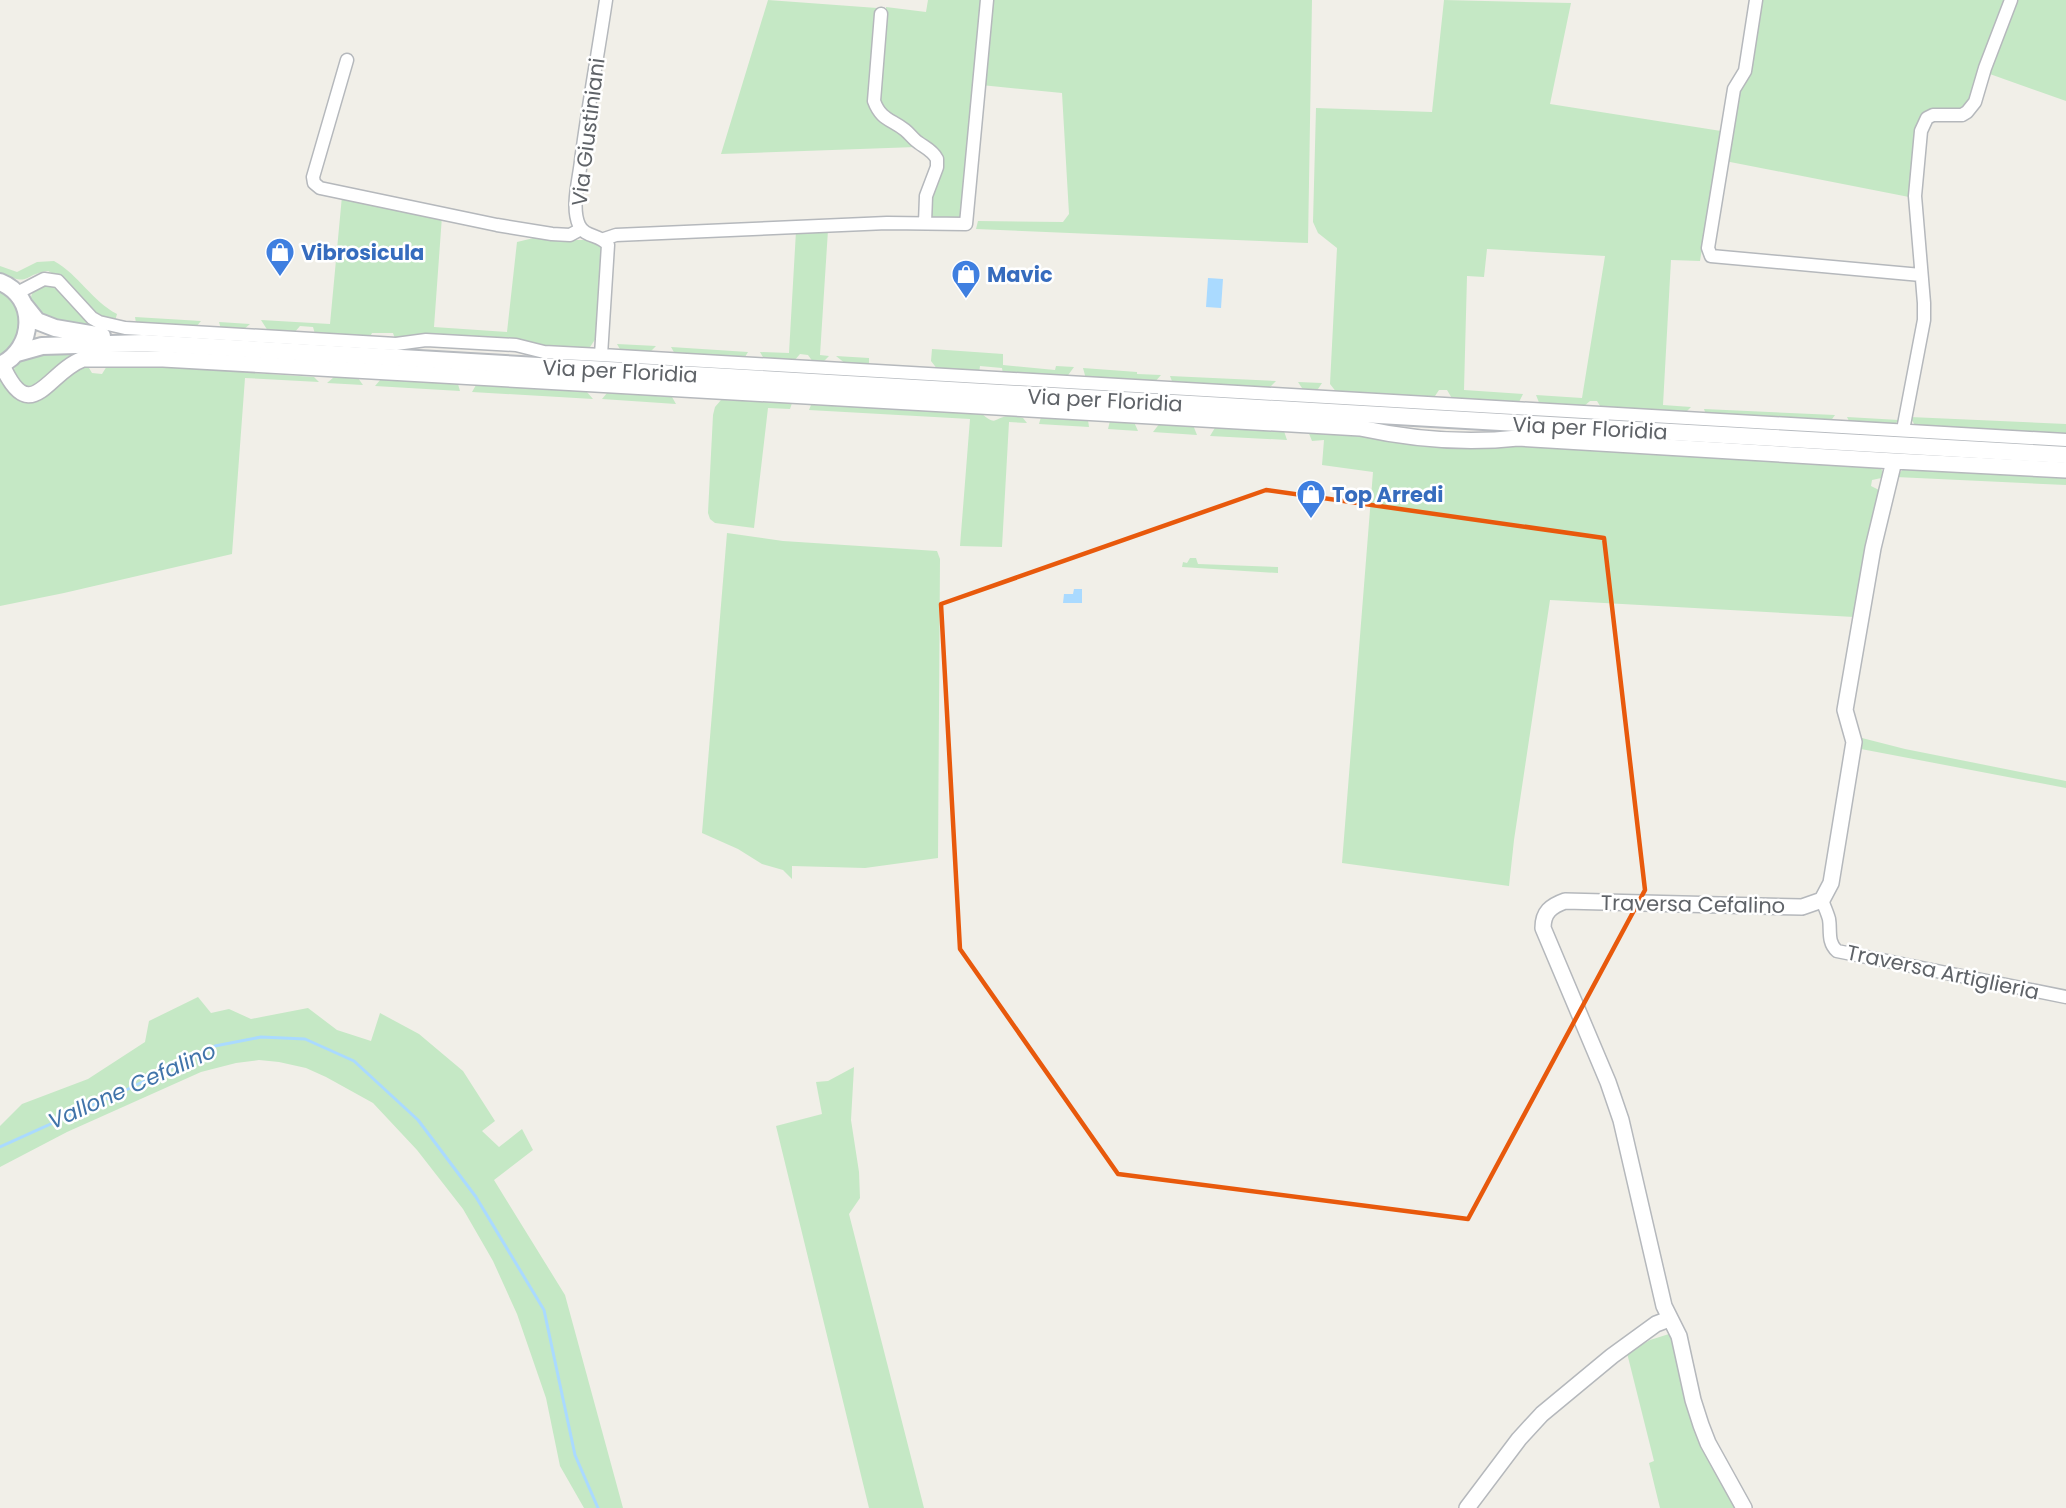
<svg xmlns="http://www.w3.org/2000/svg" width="2066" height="1508" font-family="Poppins,sans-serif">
	<rect width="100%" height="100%" fill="#f1efe8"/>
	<path fill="#c5e8c5" d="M768 0 877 8 871 103C874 123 887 123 902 133 907 136 911 142 916 147L721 154Z
		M928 0H984L965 222 928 220 929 197 940 167 885 116 878 98 886 7 926 12Z
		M989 0H1312L1308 243 976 229 978 221 1063 222 1069 214 1062 93 981 85Z
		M1444 0 1571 3 1550 104 1721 131 1700 261 1671 260 1663 405 1691 407 1685 413 1602 409 1597 401H1590L1583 407 1540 405 1536 395 1582 398 1605 256 1487 249 1484 277 1467 276 1464 390 1523 394 1518 404 1453 400 1447 390H1439L1433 399 1337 393 1330 384 1337 248 1318 233 1313 222 1316 108 1432 112Z
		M1759 0H2007L1971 100 1964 111 1926 115 1909 197 1725 161 1737 91Z
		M2016 0H2066V101L1987 73Z
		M342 196 442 216 434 327 507 332 517 242 542 236 568 240H593L604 247 600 332 588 350 395 339 393 333H372L370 337 315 334 313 327 300 326 294 333 268 331 261 320 330 324Z
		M828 230 820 355 829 356 823 362H813L808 355 800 354 794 361 764 359 760 352 789 353 796 231Z
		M54 261C79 275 92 301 117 314L115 321 101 319 61 278 48 271C21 275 32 287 0 273V266L17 272 37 262Z
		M45 284C66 289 79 316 97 329 81 326 33 321 31 301 30 291 37 288 45 284Z
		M0 288 21 312 18 341 0 359Z
		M135 317 201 321 196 327 136 323Z
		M219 322 250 324 243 330 221 329Z
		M617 344 656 346 650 352 621 351Z
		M671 347 748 352 745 357 675 354Z
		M932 349 1003 354V365L1055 370 1056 366 1074 367 1066 378 1003 374 1002 368 980 366 979 373 938 370 931 361Z
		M47 353H79L38 386 24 388 13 371C19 358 34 356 47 353Z
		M836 356 869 358V365L846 364Z
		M86 363 92 373 102 374 107 366 168 367 314 377 319 382 245 378 232 554 64 593 0 606V379L17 399Z
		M1083 368 1137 372V374L1161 375 1154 383 1086 379Z
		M1170 376 1276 381 1268 389 1173 384Z
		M334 377 358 378 363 385 327 383Z
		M381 379 458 384 460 391 375 386Z
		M1298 382 1322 383 1316 392 1304 391Z
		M476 385 587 392 593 399 472 392Z
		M607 393 672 397 676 404 602 399Z
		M721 400 792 403 790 409 768 408 754 528 715 523 710 519 708 513 713 415 715 407Z
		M811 405 981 413C997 427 993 418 1008 416 1012 416 1019 417 1023 418L1027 423 1009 422 1002 547 960 546 970 419 809 410Z
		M1704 409 1835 415 1830 422 1706 415Z
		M1041 417 1088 420 1089 427 1039 424Z
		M1847 417 1899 420 1894 425 1850 423Z
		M1910 417 2066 424V435L1916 427Z
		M1110 421 1134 422 1138 431 1108 429Z
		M1160 423 1193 425 1197 435 1153 432Z
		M1216 426 1284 431 1287 440 1210 436Z
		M1308 431 1880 467 1886 477 1872 480 1871 486 1883 492 1854 617 1550 600 1514 840 1509 886 1342 863 1373 472 1322 465 1324 440 1312 441Z
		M1905 467 2066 476V485L1896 477Z
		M727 533 783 541 937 551 940 559 938 858 865 868 792 866V879L783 870 762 864 738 849 702 833Z
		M1190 558H1196L1198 564 1278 567V573L1182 567 1183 562 1187 563Z
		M1858 737 1905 749 2066 781V788L1861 749Z
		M198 997 211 1013 229 1009 251 1019 308 1008 337 1030 371 1041 380 1013 419 1034 463 1071 495 1121 482 1131 499 1147 522 1129 533 1150 494 1180 565 1295 623 1508H584L560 1466 546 1398 517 1314 493 1261 463 1209 417 1150 373 1103 326 1077 306 1068 279 1062 259 1060 236 1063 201 1072 67 1132 0 1167V1126L22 1104 88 1079 145 1042 149 1021Z
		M854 1067 851 1120 859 1172 860 1198 849 1214 924 1508H869L776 1126 822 1114 816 1082 828 1081Z
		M1669 1334 1676 1340 1739 1508H1660L1649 1463 1654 1461 1627 1353 1650 1340Z"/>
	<path fill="#aadaff" d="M1208 278 1223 279 1221 308 1206 307Z
		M1074 589H1082V603H1063L1064 594H1073Z"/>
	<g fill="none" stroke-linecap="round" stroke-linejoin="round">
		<path stroke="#aadaff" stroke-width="3" d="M0 1147 128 1089 215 1046 261 1037 305 1039 354 1061 418 1120 476 1197 544 1310 575 1455 598 1508"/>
		<g stroke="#b5b8bc" stroke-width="15">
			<path id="minor" d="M1756 0 1745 71 1734 89 1708 248 1711 256 1921 275
				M881 14 874 101C881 120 891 119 905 130 910 134 914 140 919 143 926 148 933 151 937 159V167L926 196 925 223
				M347 60 313 177 314 183 320 188 497 225 552 234 570 235 581 229
				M604 239 616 235 887 223 966 224 987 0
				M17 293 44 279 58 281 92 318 99 322 125 328 396 344 426 340 516 345 544 352 601 355 2066 440
				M601 355 608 245C600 234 585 238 579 225 571 207 579 180 581 161 588 107 598 54 606 0
				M1903 430 1924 320V303L1915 196 1921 131 1927 118 1933 115H1962L1967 112 1975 102 1985 68 2011 0
				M1822 900C1824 906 1827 912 1829 919 1831 930 1827 942 1837 951L2066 997"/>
		</g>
		<g stroke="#b5b8bc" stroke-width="18">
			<path id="tertiary" d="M2 365C31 429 47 372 83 359H163L1360 428C1411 439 1465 444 1518 438L1894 461 2066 470
				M1467 1508 1519 1439 1542 1414 1612 1356 1656 1324 1669 1319
				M1744 1508 1708 1443 1701 1425 1693 1400 1679 1336 1664 1306 1621 1120 1608 1082 1543 928C1543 912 1551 906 1565 901L1802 907 1822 900 1831 883 1854 742 1845 710 1873 548 1894 461"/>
		</g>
		<g stroke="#b6babf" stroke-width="20">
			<path id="secondary" d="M0 282C38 297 35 349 0 365
				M25 306 37 321 55 328 102 336
				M17 353 42 346 144 343 2066 455"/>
		</g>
		<use href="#minor" stroke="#fff" stroke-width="12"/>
		<use href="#tertiary" stroke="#fff" stroke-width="15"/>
		<use href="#secondary" stroke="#fff" stroke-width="16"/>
	</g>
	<path fill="none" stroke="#e8590c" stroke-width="4.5" stroke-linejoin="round" d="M1266 490 1604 538 1645 890 1468 1219 1118 1174 960 949 941 604Z"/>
	<defs>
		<g id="shop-pin" transform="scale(1.5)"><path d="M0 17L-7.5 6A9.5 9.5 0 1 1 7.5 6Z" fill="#3f7fe0" stroke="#fff"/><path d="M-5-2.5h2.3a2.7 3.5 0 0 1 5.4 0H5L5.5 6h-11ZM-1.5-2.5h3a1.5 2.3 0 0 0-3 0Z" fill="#fff"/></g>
	</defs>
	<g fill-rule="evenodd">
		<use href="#shop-pin" x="280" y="252"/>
		<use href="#shop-pin" x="966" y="274"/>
		<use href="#shop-pin" x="1311" y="494"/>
	</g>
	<g text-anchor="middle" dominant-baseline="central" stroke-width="5" stroke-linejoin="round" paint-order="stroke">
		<g font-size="21" fill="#5f6368" stroke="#fff">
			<text transform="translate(588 132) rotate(-83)">Via Giustiniani</text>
			<text transform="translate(620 371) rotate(3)">Via per Floridia</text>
			<text transform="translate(1105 400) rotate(3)">Via per Floridia</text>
			<text transform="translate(1590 428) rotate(3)">Via per Floridia</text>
			<text transform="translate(1693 904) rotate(1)">Traversa Cefalino</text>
			<text transform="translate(1943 972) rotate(12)">Traversa Artiglieria</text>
		</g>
		<g font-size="21" font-weight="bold" fill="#366cbe" stroke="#fff" text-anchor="start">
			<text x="301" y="252">Vibrosicula</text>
			<text x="987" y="274">Mavic</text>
			<text x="1332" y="494">Top Arredi</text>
		</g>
		<g font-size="22" font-style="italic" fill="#4174aa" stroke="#fff">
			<text transform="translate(132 1086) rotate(-24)">Vallone Cefalino</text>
		</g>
	</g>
</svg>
